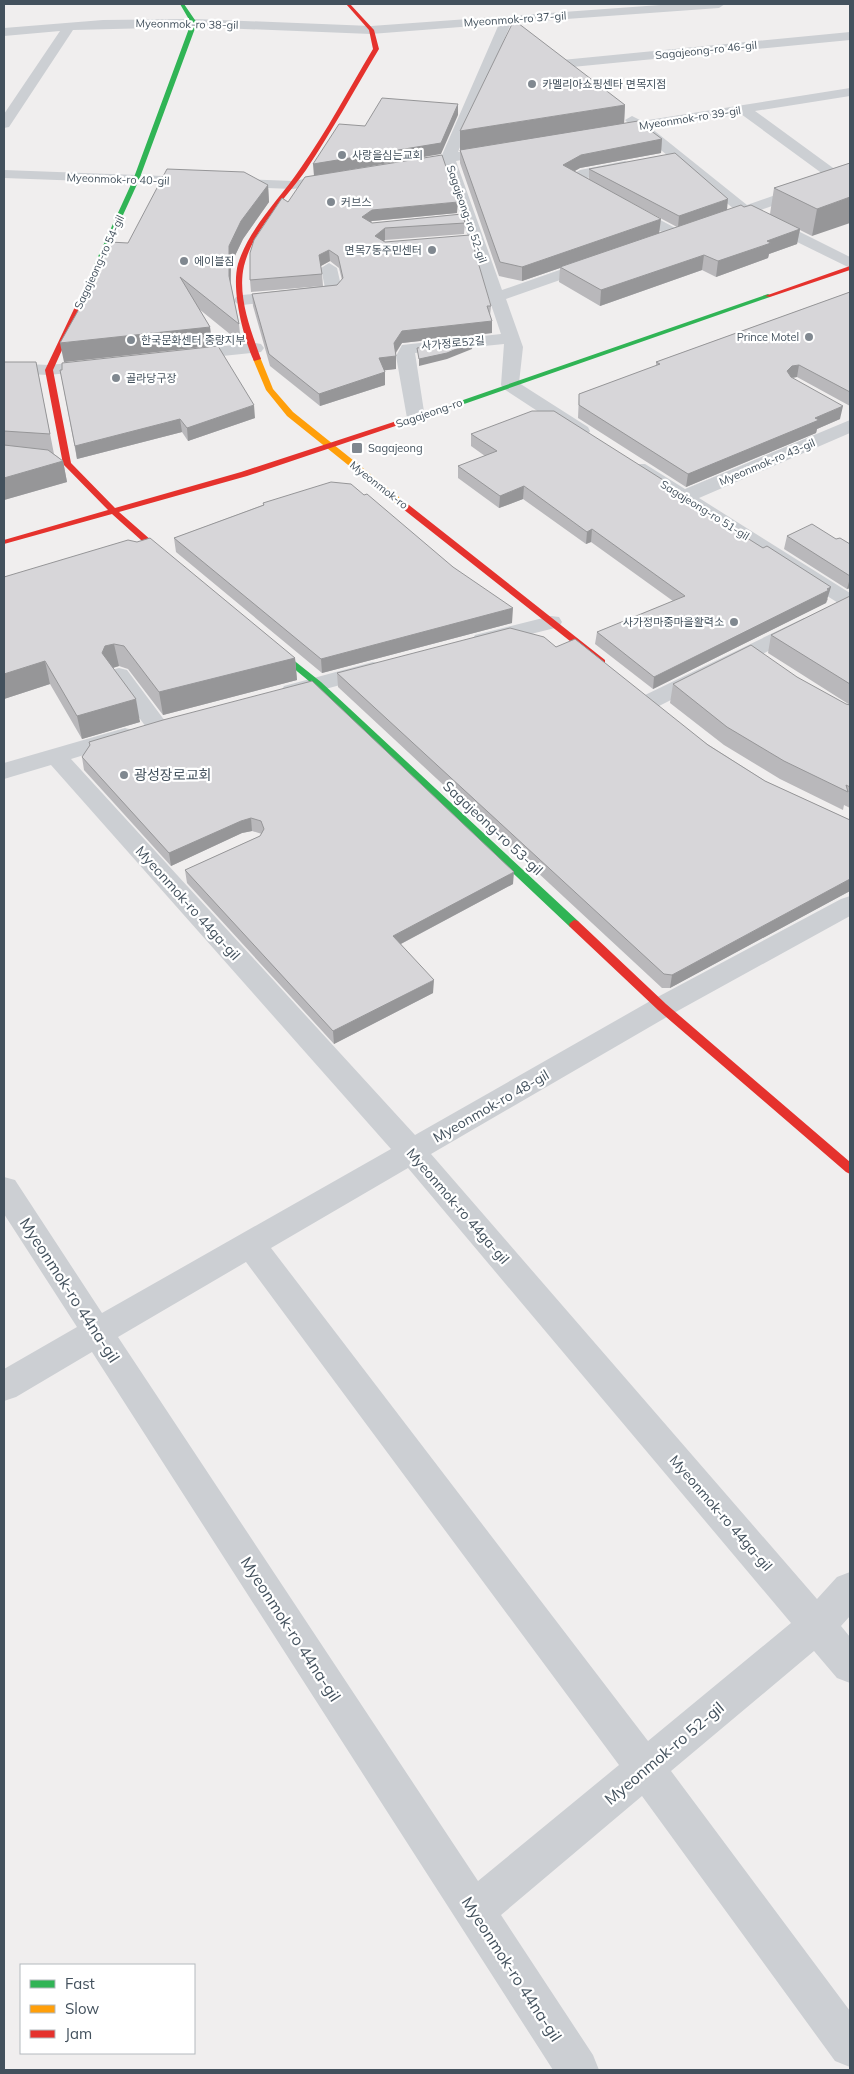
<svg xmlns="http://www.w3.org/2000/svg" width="854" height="2074" font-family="Mulish,'Noto Sans KR',sans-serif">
	<rect width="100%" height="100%" fill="#f0eeee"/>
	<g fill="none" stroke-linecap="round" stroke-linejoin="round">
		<path fill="#cccfd3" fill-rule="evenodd" d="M674 4H725L719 8 511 23 458 152 496 146 503 150 496 154 456 161 502 290 588 260 594 258 602 263 600 266 506 299 523 347 519 383 588 427 590 431 588 435H574L504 389 501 385 504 344 415 353 425 418 422 422H410L407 418 396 356 402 345 501 334 443 163 408 169 401 165 408 161 442 155 499 24 371 34 194 27 73 30 9 127 4 128V114L60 31 4 36V28L103 20 194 19 371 26Z
			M850 32V40L562 68 556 64 562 60Z
			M850 88V96L755 111 840 173 850 170V179L758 211 850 257V268L744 216 734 219 729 217 726 214 734 209 636 130 607 135 600 131 602 128 628 123 625 120 632 116 642 121ZM741 114 827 177 747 205 651 128Z
			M625 161 632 165 630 168 583 179 681 231 684 234 681 237H671L564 179 580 170Z
			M4 170 293 181 321 176 328 180 326 183 293 189 4 178Z
			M329 263 337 268 342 290 337 295 242 305 236 303 234 300 236 297 242 295 325 288 321 268Z
			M255 343 261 344 264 348 261 352 184 360 178 359 175 355 178 351 184 350Z
			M99 360 105 361 108 365 105 369 49 375 4 373V363L49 365Z
			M850 420V433L699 498 850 593V608L843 606 631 472 629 468 631 464H645L685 489Z
			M551 616 559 617 562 622 559 627 483 646 475 645 472 640 475 635Z
			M804 618 812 619 815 624 812 629 659 706 651 708 643 706 640 701 643 696Z
			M373 662 381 664 384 669 381 674 292 698 284 696 281 691 284 686Z
			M119 668 127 670 165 721 168 726 165 731 157 733 149 731 111 680 108 675 111 670Z
			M125 728 133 730 136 735 133 740 71 759 415 1135 652 1000 841 899 850 896V916L672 1014 431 1154 817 1599 837 1577 850 1572V1616L841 1626 850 1637V1683L837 1678 814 1651 671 1771 850 2011V2067L835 2061 642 1796 501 1915 593 2055 599 2070H553L92 1352 16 1397 4 1401V1369L77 1327 4 1214V1177L15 1180 102 1313 391 1149 51 765 4 779V763ZM408 1168 791 1623 648 1741 271 1248ZM246 1262 619 1765 478 1881 118 1337Z"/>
		<path fill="#30b455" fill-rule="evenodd" d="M180 4H184L197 23 139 180 97 272 92 273 91 272 133 180 191 23Z
			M768 294 770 295V297L424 418 417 416Z
			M267 639 321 682 578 921 579 924 578 927H570L315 686 264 644 263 642Z"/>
		<path fill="#ff9f0a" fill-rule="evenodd" d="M254 357H260L273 389 293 412 409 505V509H403L287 416 266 390 253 359Z"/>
		<path fill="#e5322d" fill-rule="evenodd" d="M346 4H350L374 30 379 49C355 89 332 131 306 170 285 200 253 229 244 266 237 296 251 331 261 359L254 361C243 337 231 289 238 264 249 228 279 200 300 169 327 131 349 89 373 49L369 30Z
			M850 266V270L770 297 765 296Z
			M92 271 97 272 53 370 71 463 115 508 241 472 418 414 425 416 247 476 119 512 176 562V566H170L112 514 4 544V540L108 510 63 464 45 370Z
			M403 505H409L605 660V664H599L403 509Z
			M574 920 578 921 666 1004 850 1162V1174L846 1172 658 1010 570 927 569 924Z"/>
	</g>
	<path fill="#b9b8bb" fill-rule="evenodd" d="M625 105 624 123 662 139 661 153 580 168 575 171 589 179V169L727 210 744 207 770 214 774 188 850 163 812 236 800 230 797 244 769 254 768 258 716 277 702 270 600 306 559 282 560 268 522 281 499 276 460 163V131ZM615 194 677 227 660 233Z
		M268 185 269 202 243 239 231 264V285L239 324 241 343 199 309 210 327 212 346 64 362 92 285 91 277 128 243Z
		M288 202 457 213 372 221 370 222 372 223H465L464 234 385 240 383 241 491 306 490 316 492 321V333L402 343 396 353V369L384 370 385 372V385L320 406 270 366 253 306 252 294 322 286 251 292 250 280ZM330 261 339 268 342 280 337 285 323 286 322 274 321 266Z
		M850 292V406L797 377 793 378 840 419 817 429 816 433 686 487 578 418 579 394 656 366V362Z
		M4 362H36L54 454 63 461 67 482 4 500Z
		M60 370 255 418 188 441 182 432 77 459Z
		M471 434 671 485 670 490 828 599 826 603 653 689 595 644 597 632 673 601 591 542 586 544 523 499 499 508 458 478V466L485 456 471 446Z
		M364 495 512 623 322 673 176 552 174 538 263 505V503Z
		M787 536 836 539 850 544V588L847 589 784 549Z
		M4 577 295 658 297 680 163 715 128 669 119 666 113 668 140 722 82 739 50 684 4 699Z
		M850 596V705L768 653 771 635Z
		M556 647 765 781 850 820V891L670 988H662L338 687 337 673Z
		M673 684 850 705V808L844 805 843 810 780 779 724 745 670 703Z
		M89 742 513 884 401 944 433 993 334 1044 187 883 185 870 260 836 262 834 252 831 242 833 171 866 84 770 82 757 90 745Z"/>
	<path fill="#969698" d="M458 104V115L441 154 314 176 313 164Z
		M625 105 624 124 460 151V131Z
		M662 139 661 153 580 168 562 178 563 165 581 155Z
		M268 185 269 202 243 239 231 264 230 295 229 276V246L241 221Z
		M850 197V223L812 236 817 209Z
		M728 199 727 210 678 227 679 216Z
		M458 202 457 213 372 221 362 229V217L372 210Z
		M661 219 659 234 560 267V268L522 281V267Z
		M385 228V240L375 248V236Z
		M800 229 797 244 769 254 768 258 716 277 718 261 767 241Z
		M329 250 330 261 319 267V255Z
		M704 255 702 270 600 306 601 290Z
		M492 321V333L402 343 394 355V343L402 331Z
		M210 327 212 346 64 362 60 343Z
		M473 342 472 349 447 359 419 366V359Z
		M396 356V369L379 371V358Z
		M799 365 797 377 790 378 787 371 792 366Z
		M385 372V385L320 406 319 394Z
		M254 405 255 418 188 441 187 428Z
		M843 406 840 419 817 429 816 433 686 487 688 474 815 418Z
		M180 419 182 432 77 459 75 446Z
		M63 461 67 482 4 500V478Z
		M524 486 523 499 499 508 500 496Z
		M592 529 591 542 586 544 587 532Z
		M850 578V588L847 589Z
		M831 587 826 603 653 689 654 677Z
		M513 608 512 623 322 673 321 659Z
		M114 644 119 666 109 669 102 653 105 646Z
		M295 658 297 680 163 715 159 692Z
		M45 661 50 684 4 699V674Z
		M136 699 140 722 82 739 77 716Z
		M251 818 252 831 242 833 171 866 169 853 241 821Z
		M514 872 513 884 393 948V936Z
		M850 879V891L670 988 672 975Z
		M434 980 433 993 334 1044 333 1031Z"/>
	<path fill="#d7d6d9" stroke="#969698" d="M514 20 625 105 460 131Z
		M382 98 458 104 441 143 313 164 339 124 365 126Z
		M638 121 662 139 581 155 563 165 661 219 522 267 500 262 460 150Z
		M675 153 728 199 679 216 589 169Z
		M442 155 458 202 372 210 362 217 372 223 462 214 465 223 385 228 375 236 385 242 470 235 491 306H487L492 321 402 331 394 343 396 356 379 358 385 372 319 394 269 354 252 294 337 285 343 278 338 256 329 250 319 255 322 274 250 280V253L254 240 282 198 288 202 305 177Z
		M850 163V197L817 209 774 188Z
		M167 169 244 172 268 185 241 221 229 246V276L239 324 180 277 210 327 60 343 97 277H91L110 242 128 243Z
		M741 205 744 207 751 205 800 229 767 241 771 243 718 261 704 255 601 290 560 267Z
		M850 292V392L799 365 792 366 787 371 791 377 843 406 815 418 819 420 688 474 579 405V394L660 364 656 362Z
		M473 342 447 353 419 359 417 348Z
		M218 346 254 405 187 428 180 419 75 446 60 370H62V363Z
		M4 362H36L50 434 4 431Z
		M532 411H554L671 485 666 487 763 548 767 546 831 587 827 589 829 590 654 677 597 632 685 596 592 529 587 532 524 486 500 496 458 466 497 451 471 434Z
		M4 445 48 450 63 461 4 478Z
		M331 482 351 484 364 495 367 494 453 567 513 608 321 659 174 538 264 505 263 503Z
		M812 524 836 539 840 538 850 544V576L787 536Z
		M150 538 295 658 159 692 124 646 114 644 105 646 102 653 136 699 77 716 45 661 4 674V577L128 540 137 542Z
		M850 596V684L771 635Z
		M510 628 544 637 556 647 575 639 708 745 765 781 850 820V879L672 975 664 974 337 673Z
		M751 645 797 677 846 704 850 705V787L846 785 848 792 784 761 727 727 673 684Z
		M312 681 514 872 393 936 434 980 333 1031 185 870 260 836 264 829 261 821 251 818 241 821 169 853 82 757 90 745 89 742 163 720Z"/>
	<g fill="#808890" stroke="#fff" stroke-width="2">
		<circle cx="532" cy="84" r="5"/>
		<circle cx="342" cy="155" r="5"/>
		<circle cx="331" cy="202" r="5"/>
		<circle cx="432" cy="250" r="5"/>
		<circle cx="184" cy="261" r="5"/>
		<circle cx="809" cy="337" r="5"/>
		<circle cx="131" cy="340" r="5"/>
		<circle cx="116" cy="378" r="5"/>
		<rect x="351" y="442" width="12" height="12" rx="2.5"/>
		<circle cx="734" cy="622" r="5"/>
		<circle cx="124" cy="775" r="5"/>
	</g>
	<g text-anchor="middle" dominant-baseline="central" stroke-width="4.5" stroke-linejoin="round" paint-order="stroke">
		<g font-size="11" fill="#43515d" stroke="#fff">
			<text transform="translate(515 19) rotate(-4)">Myeonmok-ro 37-gil</text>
			<text transform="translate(187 24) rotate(1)">Myeonmok-ro 38-gil</text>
			<text transform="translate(706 50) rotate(-6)">Sagajeong-ro 46-gil</text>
			<text transform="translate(690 118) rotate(-9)">Myeonmok-ro 39-gil</text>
			<text transform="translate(118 179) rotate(2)">Myeonmok-ro 40-gil</text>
			<text transform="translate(467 214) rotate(71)">Sagajeong-ro 52-gil</text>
			<text transform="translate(99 262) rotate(-65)">Sagajeong-ro 54-gil</text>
			<text transform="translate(453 343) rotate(-5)">사가정로52길</text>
			<text transform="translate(429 413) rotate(-19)">Sagajeong-ro</text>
			<text transform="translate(767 462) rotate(-23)">Myeonmok-ro 43-gil</text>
			<text transform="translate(379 485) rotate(38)">Myeonmok-ro</text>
			<text transform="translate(705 510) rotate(32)">Sagajeong-ro 51-gil</text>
		</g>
		<g font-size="11" fill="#43515d" stroke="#fff" text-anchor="start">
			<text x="542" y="84">카멜리아쇼핑센타 면목지점</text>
			<text x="352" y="155">사랑을심는교회</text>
			<text x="341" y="202">커브스</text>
			<text x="422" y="250" text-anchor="end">면목7동주민센터</text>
			<text x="194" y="261">에이블짐</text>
			<text x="799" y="337" text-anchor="end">Prince Motel</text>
			<text x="141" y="340">한국문화센터 중랑지부</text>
			<text x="126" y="378">골라당구장</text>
			<text x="368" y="448">Sagajeong</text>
			<text x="724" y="622" text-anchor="end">사가정마중마을활력소</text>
		</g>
		<g font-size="14" fill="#43515d" stroke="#fff" text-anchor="start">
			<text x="134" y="775">광성장로교회</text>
		</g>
		<g font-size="14" fill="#43515d" stroke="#fff">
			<text transform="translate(493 828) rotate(43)">Sagajeong-ro 53-gil</text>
			<text transform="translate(188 903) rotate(48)">Myeonmok-ro 44ga-gil</text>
			<text transform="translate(491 1106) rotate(-30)">Myeonmok-ro 48-gil</text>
			<text transform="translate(458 1206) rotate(49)">Myeonmok-ro 44ga-gil</text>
			<text transform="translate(721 1513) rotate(49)">Myeonmok-ro 44ga-gil</text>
		</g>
		<g font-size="16" fill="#43515d" stroke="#fff">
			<text transform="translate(70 1290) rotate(57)">Myeonmok-ro 44na-gil</text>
			<text transform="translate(291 1629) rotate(57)">Myeonmok-ro 44na-gil</text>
			<text transform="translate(664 1753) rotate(-40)">Myeonmok-ro 52-gil</text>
			<text transform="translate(512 1969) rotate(57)">Myeonmok-ro 44na-gil</text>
		</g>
	</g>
	<rect width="854" height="2074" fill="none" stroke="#43515d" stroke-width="10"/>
	<rect x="20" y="1964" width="175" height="90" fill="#ffffff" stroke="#b4b9be"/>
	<rect x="30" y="1980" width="25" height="8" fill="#30b455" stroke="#b4b9be"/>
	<text x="65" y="1989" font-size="15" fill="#43515d">Fast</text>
	<rect x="30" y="2005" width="25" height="8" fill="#ff9f0a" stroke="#b4b9be"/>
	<text x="65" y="2014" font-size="15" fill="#43515d">Slow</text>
	<rect x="30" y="2030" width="25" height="8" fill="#e5322d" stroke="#b4b9be"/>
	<text x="65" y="2039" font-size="15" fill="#43515d">Jam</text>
</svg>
